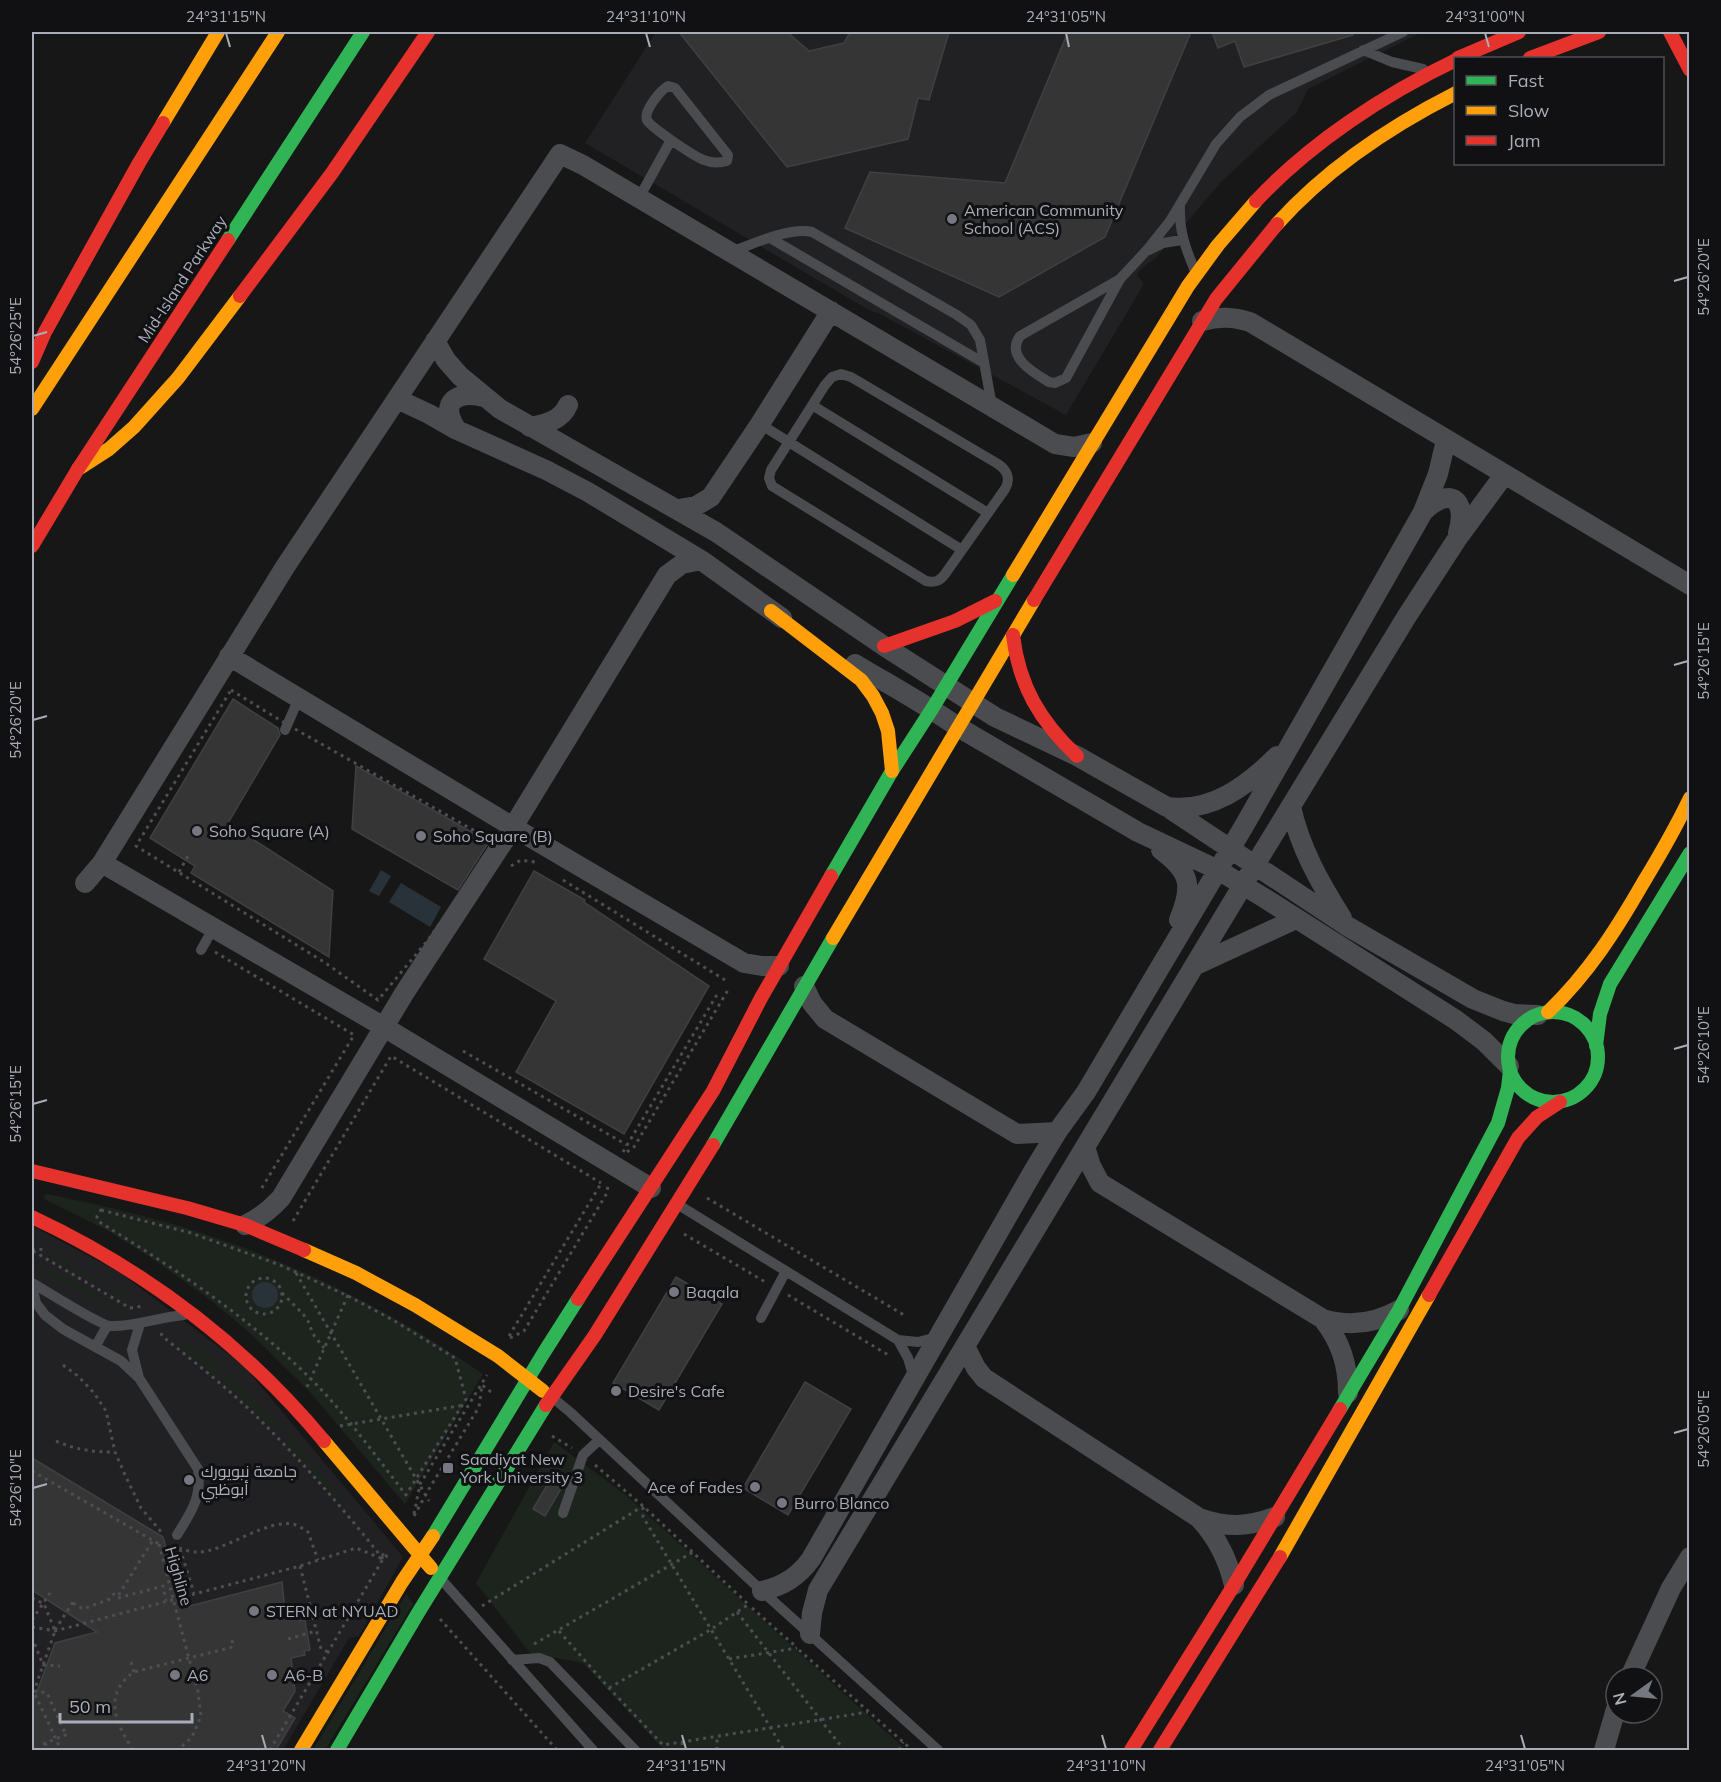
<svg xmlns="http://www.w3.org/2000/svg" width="1721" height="1782" font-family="Mulish,Cairo,sans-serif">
	<rect width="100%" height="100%" fill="#171717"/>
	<path fill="#212123" d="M656 32H1422L1308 89 1297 112 1222 181 1156 258 1143 267 1137 275 1144 284 1066 415 882 315 867 309 585 143Z
		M32 1226 119 1272 244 1366 403 1557 359 1636 349 1638 283 1750H32Z"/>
	<path fill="#1d241e" d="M47 1194C105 1206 163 1219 219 1239 313 1271 402 1318 483 1374L405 1504 309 1391 249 1332 209 1299 150 1257 105 1229 46 1200 43 1196Z
		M48 1251 112 1286 134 1300 132 1303 92 1279 46 1255Z
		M41 1264 90 1289 129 1314 122 1315 39 1270Z
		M190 1340 221 1366 213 1374 183 1350Z
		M228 1373 283 1428 275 1430 221 1381Z
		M292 1437 341 1497 337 1500 284 1440Z
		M554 1442 626 1495 906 1750H664L583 1663 530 1653 476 1583Z
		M406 1594 413 1604 325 1750H313Z"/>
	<path fill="#2a3239" d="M381 870 391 876 379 896 369 891Z
		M401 883 441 907 430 927 389 902Z
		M252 1295a13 13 0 1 1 26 0a13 13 0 1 1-26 0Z"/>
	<path fill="#353536" stroke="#3f4043" stroke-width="1.5" d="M679 32H787L809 51 844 43 850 32H949L929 100 918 98 908 139 787 167Z
		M1068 32H1191L1105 237 999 297 845 228 870 172 1005 183Z
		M1212 32H1352L1353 35 1244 67 1235 41 1218 48Z
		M233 699 278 728 280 735 228 823 333 891 329 957 191 873 195 866 150 838Z
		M356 766 489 842 458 890 352 829Z
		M534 871 585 900 584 902 709 986 624 1134 516 1072 556 1001 484 959Z
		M676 1277 722 1304 659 1410 613 1383Z
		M805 1382 851 1409 788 1515 743 1488Z
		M32 1458 163 1537 182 1608 282 1582 286 1619 297 1616 299 1621 305 1620 310 1650 304 1651 305 1655 291 1658 295 1691 283 1711 295 1718 276 1750H32V1705L55 1643 97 1632 32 1590Z
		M550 1480 562 1487 545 1516 533 1509Z"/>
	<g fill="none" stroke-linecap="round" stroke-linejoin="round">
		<path stroke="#4d4e52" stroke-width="3" stroke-dasharray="3 4.5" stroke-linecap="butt" d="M231 690 288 725 496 843 428 940 378 1000 324 962 136 846Z
			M511 866 521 860 535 862
			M179 872 188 856
			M563 880 725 980
			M215 952 354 1035 260 1191
			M463 1051 627 1145
			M623 1152 718 993
			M627 1152 634 1147 728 990
			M707 1198 904 1315
			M101 1210 191 1233 280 1265 348 1296 393 1320 455 1358 466 1399 406 1495C375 1455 345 1413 310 1378 248 1317 174 1268 101 1223L97 1219V1216Z
			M293 1221 391 1056 601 1183
			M684 1234 767 1283
			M32 1250 45 1249
			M33 1251 130 1308 143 1306
			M296 1273 429 1501
			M246 1296a18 18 0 1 1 36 0a18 18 0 1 1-36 0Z
			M282 1293 303 1314 308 1321 313 1334 324 1348
			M788 1295 890 1356
			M161 1333 162 1336C193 1361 225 1386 254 1414 300 1459 343 1508 383 1559
			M509 1336 602 1182
			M510 1338 524 1331 607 1193 608 1184
			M63 1365 78 1376 94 1393 106 1411 115 1452 126 1477 141 1508 163 1534
			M307 1387 348 1295
			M340 1426 464 1405
			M552 1436 572 1448
			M56 1441C76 1450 93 1452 115 1452
			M595 1465 643 1506 747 1603
			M32 1471 159 1544
			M643 1507V1517L784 1750
			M414 1514 420 1484 487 1375
			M414 1516 429 1489 479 1407 482 1385 491 1392
			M179 1548C185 1550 192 1552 197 1552 224 1553 269 1516 296 1525 300 1526 304 1530 308 1532L318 1560
			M180 1549 194 1593
			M300 1566 321 1649 328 1652
			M32 1598 44 1604 55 1631 34 1691 32 1692
			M118 1598 163 1586 166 1601
			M73 1603 83 1609 110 1599 114 1594 118 1596 153 1540
			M482 1606 643 1506
			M752 1608 794 1645
			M176 1610 198 1692 201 1716 192 1737 178 1750
			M737 1612 844 1750
			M440 1619 557 1750
			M32 1620 50 1593
			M32 1627 55 1631 300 1566 356 1548 383 1559V1549
			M55 1630 75 1599
			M559 1631 609 1688 663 1745 868 1712
			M32 1637 43 1665 60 1666
			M288 1639 316 1631
			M534 1644 693 1552
			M799 1650 912 1750
			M729 1659 797 1648
			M131 1662 134 1672
			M32 1688 61 1750
			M609 1688 710 1630 749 1604
			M34 1691 47 1693 66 1735
			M682 1742 683 1750
			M45 1743 48 1750
			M133 1750C116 1724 102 1694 134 1672L233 1647 232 1640
			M270 1750 383 1559 390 1553
			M717 1750V1737
			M899 1750 903 1742"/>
		<path stroke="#4b4c50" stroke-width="10" d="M1363 50 1392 62 1423 69
			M668 86 675 88 728 155 727 161C720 163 711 163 704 160 695 157 650 127 647 120 643 111 661 90 668 86Z
			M639 198 671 140
			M1180 205C1179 231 1185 247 1195 271
			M770 238 984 363
			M1149 250 1163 243 1182 240
			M731 252C753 244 789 227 812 232L957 315 971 325 980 340 992 406
			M1120 279 1146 251 1170 221 1216 144 1240 117 1269 95 1403 32
			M1120 279 1066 378 1055 383 1049 382C1034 373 1005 357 1020 336Z
			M841 374 851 377 998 464C1007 470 1011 479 1005 489L945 574C940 581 935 583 926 581L772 486 769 478 771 470 825 385 832 377Z
			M812 405 988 513
			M760 424 962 550
			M285 730 299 698
			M201 950 214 927
			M677 1204 898 1340 918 1342 937 1337
			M32 1283C45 1290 99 1325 110 1326 135 1327 159 1317 184 1315
			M32 1286 36 1303 45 1315 63 1329 121 1361 139 1378 198 1469C202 1498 191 1512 177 1535
			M761 1318 786 1271
			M898 1340 908 1358 914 1378
			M95 1347 107 1326
			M139 1378 132 1350 140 1324
			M553 1398 570 1412 762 1591 938 1750
			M563 1513 583 1455 599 1440
			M441 1579 593 1750
			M512 1660 539 1658 550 1662 635 1750"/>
		<path stroke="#4b4c50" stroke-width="20" d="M1202 321C1220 316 1233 317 1250 322L1690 585
			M435 341 446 360 460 376 500 409 716 532 884 646 995 717 1077 756 1167 807 1347 926 1473 999 1503 1011 1514 1014 1538 1015
			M397 399 429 414 457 430 546 470 588 492 701 560 782 618
			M530 427C545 424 561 421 568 405
			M457 430C438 403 456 390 484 397
			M679 509 696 506 711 497 760 424 831 311
			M1424 511C1450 486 1468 499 1458 533
			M229 656 513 827 744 963 762 966H779
			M855 664C890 685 925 704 958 727L1138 832 1218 870 1266 899 1456 1020 1484 1041 1509 1066
			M1167 807C1211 813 1247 786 1277 756
			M1291 807C1300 848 1320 883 1342 918
			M1161 850C1191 872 1193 886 1179 920
			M102 863 384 1027 651 1188
			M85 883 102 863 285 567 560 154 583 165 1055 444 1074 447 1092 443
			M1194 966 1296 919
			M804 986 812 1003 825 1019 1017 1134 1057 1132
			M1085 1147 1091 1166 1100 1183 1323 1319C1350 1327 1374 1324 1399 1310
			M245 1225C260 1218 270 1210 281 1198L405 992 513 827 667 575 682 564 701 560
			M1323 1319C1341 1342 1348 1365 1348 1393
			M965 1346 976 1368 984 1378 1199 1518C1226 1528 1248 1527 1275 1517
			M1199 1518C1217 1537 1228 1559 1234 1585
			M762 1591C783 1586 798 1577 811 1559L1034 1170 1057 1132 1086 1092 1244 826 1423 512 1438 474 1446 440
			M810 1634 812 1613 818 1590 1255 865 1407 616 1457 539 1504 475
			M1630 1677 1671 1588 1690 1557
			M1604 1750 1616 1709"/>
		<path stroke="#30b455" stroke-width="14" d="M228 240 363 32
			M831 876 892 771 932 709 1013 575
			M1508 1057a45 45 0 1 1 90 0a45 45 0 1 1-90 0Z
			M1596 1046 1600 1014 1610 984 1690 853
			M713 1145 833 938
			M1340 1409 1399 1310 1498 1123 1508 1088 1510 1070
			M433 1536 543 1354 578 1299
			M337 1750 418 1613 546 1405"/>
		<path stroke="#ff9f0a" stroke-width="14" d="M163 123 218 32
			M1277 224C1327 168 1389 127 1456 93
			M32 409 278 32
			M78 469 109 449 134 427 178 378 240 296
			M1013 575 1188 286 1218 245 1256 201
			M771 611 861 680 873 696 882 713 888 731 892 771
			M833 938 1034 600
			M1548 1012C1588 974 1616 930 1643 883 1660 855 1676 827 1690 798
			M304 1250 356 1273 415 1305 498 1356 543 1391
			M324 1441 431 1568
			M1280 1557 1429 1295
			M301 1750 402 1582 433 1536"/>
		<path stroke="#e5322d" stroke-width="14" d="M1670 32 1690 70
			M1458 58 1519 32
			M1530 58 1599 32
			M1256 201C1310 143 1385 94 1456 60
			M240 296 332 173 428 32
			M32 362 45 332 139 163 163 123
			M32 546 78 469 228 240
			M1034 600 1216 299 1277 224
			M1013 635C1019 686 1040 721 1077 756
			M884 646 955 621 995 601
			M32 1171 187 1208 245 1225 304 1250
			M32 1217C145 1270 244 1345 324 1441
			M1429 1295 1518 1138 1537 1117 1560 1102
			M578 1299 713 1091 761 998 831 876
			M546 1405 595 1335 713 1145
			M1131 1750 1234 1585 1340 1409
			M1160 1750 1280 1557"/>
		<path stroke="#4d4e52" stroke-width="3" stroke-dasharray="3 4.5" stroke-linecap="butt" d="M159 1544 176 1610
			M43 1744 68 1734"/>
	</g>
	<path fill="none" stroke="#a8adb8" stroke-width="2" d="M226 33 230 47M646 33 650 47M1066 33 1069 47M1485 33 1489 47M1674 281 1688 277M33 336 47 332M1674 665 1688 661M33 720 47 716M1674 1049 1688 1045M33 1104 47 1100M1674 1433 1688 1429M33 1488 47 1484M262 1735 266 1749M682 1735 686 1749M1102 1735 1106 1749M1521 1735 1525 1749"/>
	<g fill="#757880" stroke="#111113" stroke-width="2">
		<circle cx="952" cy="219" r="6"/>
		<circle cx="197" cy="831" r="6"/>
		<circle cx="421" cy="836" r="6"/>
		<circle cx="674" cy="1292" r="6"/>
		<circle cx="616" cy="1391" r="6"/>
		<rect x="442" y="1462" width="12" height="12" rx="3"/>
		<circle cx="189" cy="1480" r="6"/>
		<circle cx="755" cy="1487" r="6"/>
		<circle cx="782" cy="1503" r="6"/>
		<circle cx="254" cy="1611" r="6"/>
		<circle cx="175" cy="1675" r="6"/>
		<circle cx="272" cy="1675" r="6"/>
	</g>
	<g text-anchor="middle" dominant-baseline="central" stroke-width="6" stroke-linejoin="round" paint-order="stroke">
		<g font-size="16" fill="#a8adb8" stroke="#111113" text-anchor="start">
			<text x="964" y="210">American Community<tspan x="964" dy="18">School (ACS)</tspan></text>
			<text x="209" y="831">Soho Square (A)</text>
			<text x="433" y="836">Soho Square (B)</text>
			<text x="686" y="1292">Baqala</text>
			<text x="628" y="1391">Desire's Cafe</text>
			<text x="460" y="1459">Saadiyat New<tspan x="460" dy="18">York University 3</tspan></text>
			<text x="201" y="1471">جامعة نيويورك<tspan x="201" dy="18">أبوظبي</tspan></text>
			<text x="743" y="1487" text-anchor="end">Ace of Fades</text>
			<text x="794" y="1503">Burro Blanco</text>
			<text x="266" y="1611">STERN at NYUAD</text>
			<text x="187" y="1675">A6</text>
			<text x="284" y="1675">A6-B</text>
		</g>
		<g font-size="16" fill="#a8adb8" stroke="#111113">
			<text transform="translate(182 279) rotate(-57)">Mid-Island Parkway</text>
			<text transform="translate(179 1576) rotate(74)">Highline</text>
		</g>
	</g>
	<rect width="1721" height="1782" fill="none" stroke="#111113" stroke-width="66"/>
	<rect x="1454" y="57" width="210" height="108" fill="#111113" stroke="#4d4f55" stroke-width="1.5"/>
	<rect x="1466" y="76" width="30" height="9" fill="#30b455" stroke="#4d4f55" stroke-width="1.5"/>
	<text x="1508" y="87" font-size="18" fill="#a8adb8">Fast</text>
	<rect x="1466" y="106" width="30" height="9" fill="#ff9f0a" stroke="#4d4f55" stroke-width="1.5"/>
	<text x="1508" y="117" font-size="18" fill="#a8adb8">Slow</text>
	<rect x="1466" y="136" width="30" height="9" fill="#e5322d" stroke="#4d4f55" stroke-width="1.5"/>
	<text x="1508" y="147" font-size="18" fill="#a8adb8">Jam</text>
	<g transform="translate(1634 1695) rotate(255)"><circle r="28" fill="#111113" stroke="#4d4f55" stroke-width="1.5"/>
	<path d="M0-4.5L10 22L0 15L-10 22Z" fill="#757880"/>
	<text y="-9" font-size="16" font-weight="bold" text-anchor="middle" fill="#a8adb8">N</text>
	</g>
	<path d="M60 1713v9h132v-9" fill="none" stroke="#a8adb8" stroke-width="3"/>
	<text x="69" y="1713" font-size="18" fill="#a8adb8" stroke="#111113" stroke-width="4.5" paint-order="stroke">50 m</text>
	<rect x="33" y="33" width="1655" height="1716" fill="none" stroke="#a8adb8" stroke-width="2"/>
	<g font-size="15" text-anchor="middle" fill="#a8adb8">
		<text x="226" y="22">24°31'15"N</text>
		<text x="646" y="22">24°31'10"N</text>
		<text x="1066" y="22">24°31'05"N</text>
		<text x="1485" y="22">24°31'00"N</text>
		<text transform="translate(1704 277) rotate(-90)" y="5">54°26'20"E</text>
		<text transform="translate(16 336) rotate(-90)" y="5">54°26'25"E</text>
		<text transform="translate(1704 661) rotate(-90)" y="5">54°26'15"E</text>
		<text transform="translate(16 720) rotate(-90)" y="5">54°26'20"E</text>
		<text transform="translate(1704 1045) rotate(-90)" y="5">54°26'10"E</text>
		<text transform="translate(16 1104) rotate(-90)" y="5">54°26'15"E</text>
		<text transform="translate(1704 1429) rotate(-90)" y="5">54°26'05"E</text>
		<text transform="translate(16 1488) rotate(-90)" y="5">54°26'10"E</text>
		<text x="266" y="1771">24°31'20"N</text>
		<text x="686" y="1771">24°31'15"N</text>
		<text x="1106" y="1771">24°31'10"N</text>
		<text x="1525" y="1771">24°31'05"N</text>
	</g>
</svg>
